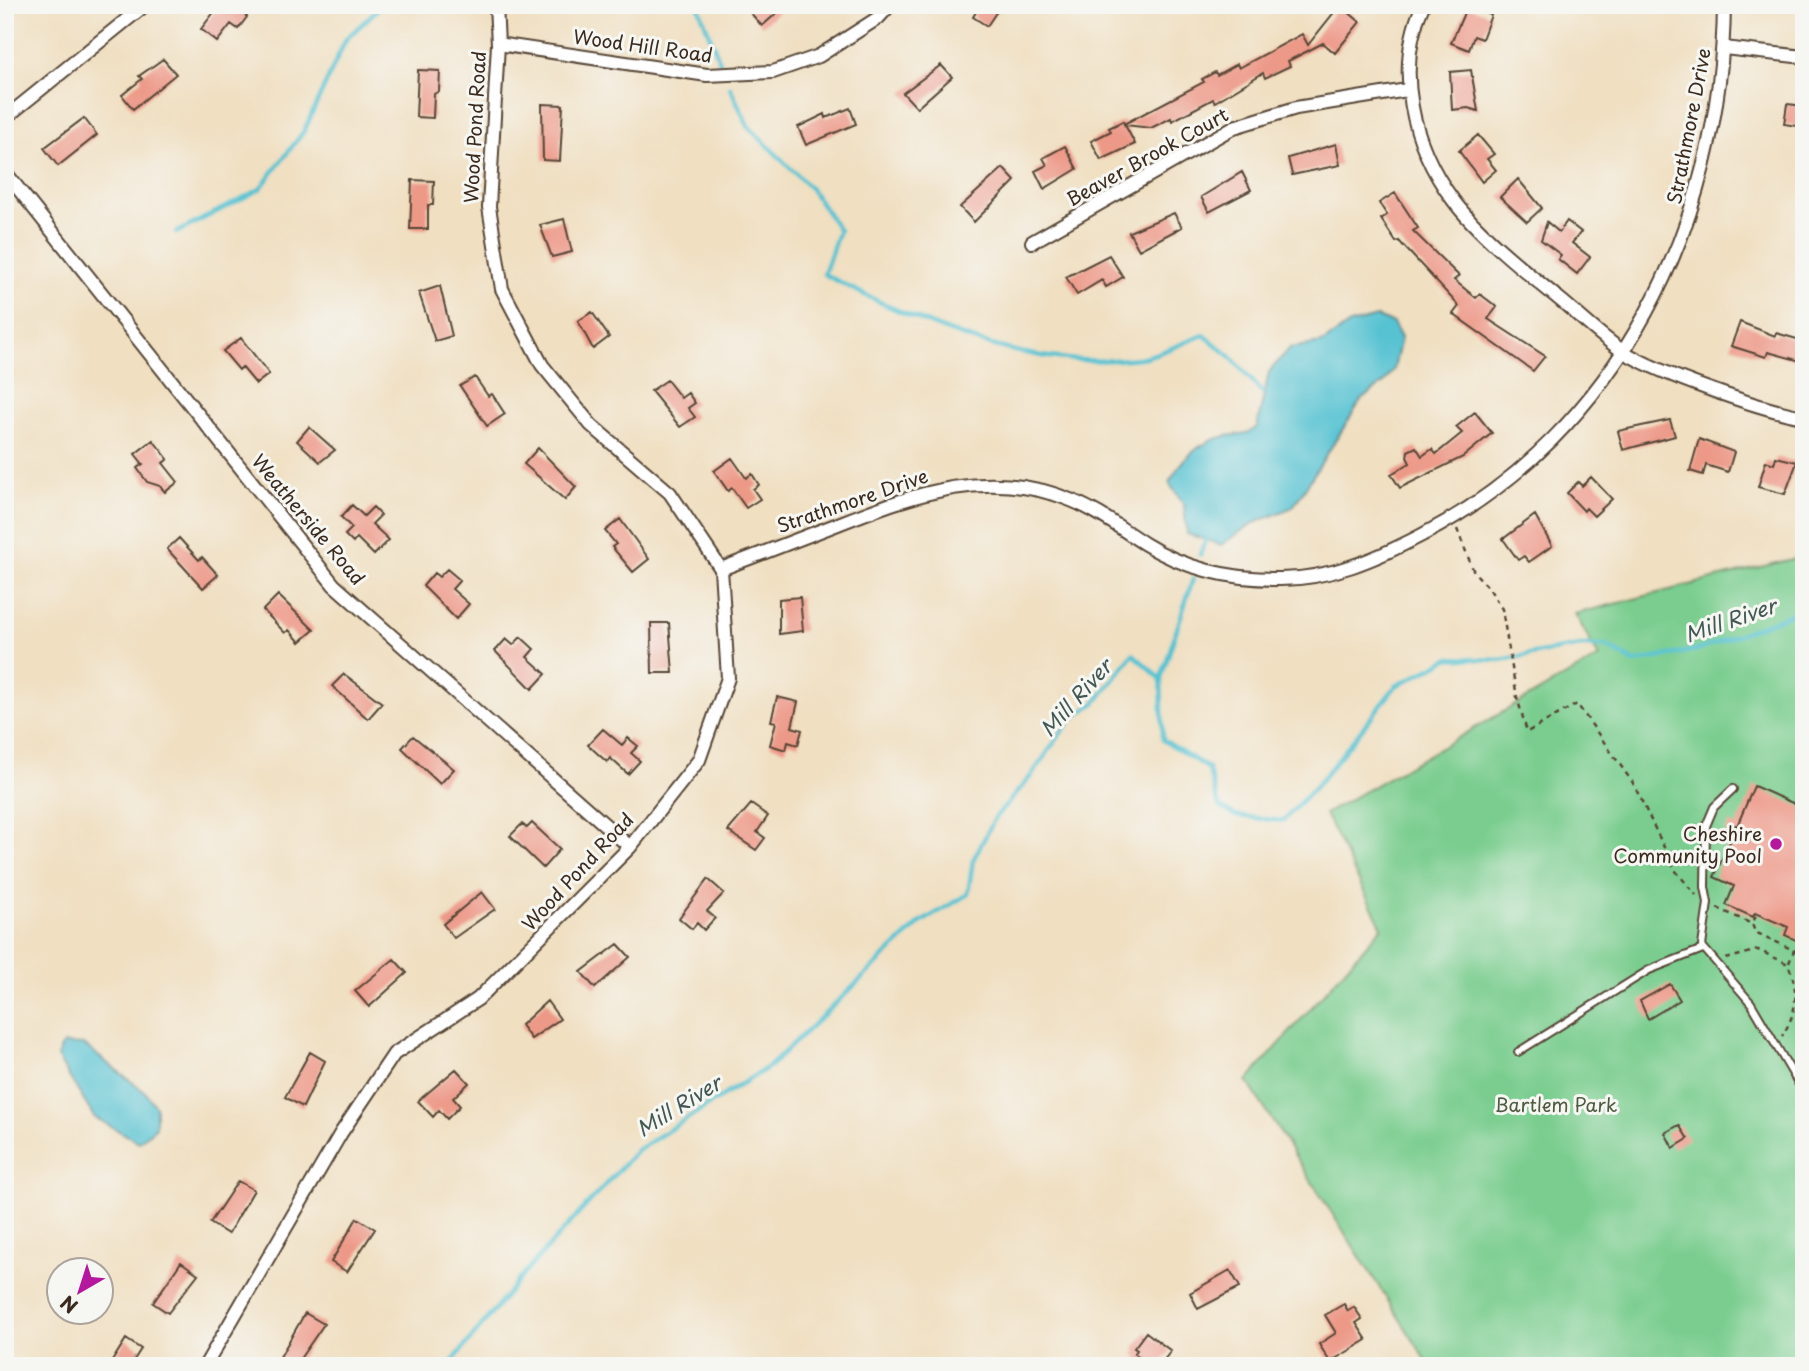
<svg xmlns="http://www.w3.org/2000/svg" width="1809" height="1371" font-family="'Playpen Sans',sans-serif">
	<rect width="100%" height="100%" fill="#f6f6f2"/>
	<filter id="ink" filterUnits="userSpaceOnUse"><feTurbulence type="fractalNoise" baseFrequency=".0143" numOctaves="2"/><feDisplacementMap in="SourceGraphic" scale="14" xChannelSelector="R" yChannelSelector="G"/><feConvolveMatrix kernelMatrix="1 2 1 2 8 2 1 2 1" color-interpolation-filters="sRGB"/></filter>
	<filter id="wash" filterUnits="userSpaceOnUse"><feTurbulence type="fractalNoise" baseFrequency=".00686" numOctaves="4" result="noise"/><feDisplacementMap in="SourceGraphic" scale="28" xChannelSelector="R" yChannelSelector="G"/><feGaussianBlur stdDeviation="1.57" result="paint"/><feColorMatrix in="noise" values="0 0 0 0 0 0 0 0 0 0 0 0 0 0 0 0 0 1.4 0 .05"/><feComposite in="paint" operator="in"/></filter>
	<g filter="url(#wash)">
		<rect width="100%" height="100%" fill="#f0dfc1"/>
		<path fill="#7acd8f" stroke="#5a7c56" stroke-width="2" d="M1804 556V1366H1430L1247 1081 1382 927 1325 814 1599 657 1575 614Z"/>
		<path fill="#57c2d2" stroke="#497678" stroke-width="2" d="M1377 317 1393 323 1401 338 1394 369 1383 384 1362 399 1293 507 1252 524 1221 545 1187 534 1184 505 1169 483C1182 459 1198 442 1226 436 1237 434 1249 435 1257 427L1269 372 1290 348 1322 343 1350 324Z
			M63 1044 84 1045 146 1093 156 1107V1127L139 1142 94 1117 57 1057Z"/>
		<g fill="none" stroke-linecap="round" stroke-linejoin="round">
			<path stroke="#57c2d2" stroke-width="4.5" d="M698 5 720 62
				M730 87 748 126 811 189 839 230 824 274C920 325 1027 372 1139 358 1160 355 1184 342 1204 335L1230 356 1262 392
				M176 233 260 189 304 131 346 39 382 5
				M1200 555 1205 541
				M1161 678 1193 579
				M449 1366 521 1277 637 1150 770 1066 920 923 968 894 973 860 995 818 1031 776 1071 719 1095 703 1133 654 1161 679 1163 740 1208 768 1219 806 1236 816 1283 821 1322 779 1396 686 1450 658 1500 660 1581 646H1605L1635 662 1701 649 1804 609"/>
		</g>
		<g id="blocks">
			<path fill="#ed9988" d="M224 5H245L240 11 247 17 238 29 231 24 217 42 201 29 215 11 217 13Z
				M756 5H786L762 26 749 11Z
				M980 5H1001L987 26 973 17Z
				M1340 5 1360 22 1335 53 1323 43 1288 61 1290 66 1265 78 1263 73 1215 102 1213 99 1172 121 1171 118 1151 128 1125 125 1135 144 1101 160 1091 141 1111 131 1109 128 1123 121 1124 124 1204 82 1202 79 1215 72 1217 75 1237 64 1239 68 1302 34 1308 45Z
				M1467 6 1491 15 1482 39 1474 36 1469 50 1451 43Z
				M163 59 176 74 133 109 122 95 142 79 139 76Z
				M941 65 952 77 917 108 903 93Z
				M418 70 440 71 439 91 434 94 433 118 416 117Z
				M1471 70 1478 111 1468 108 1452 110 1450 72Z
				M542 104 563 105 560 161 543 160Z
				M1787 104 1804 106V127L1784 124Z
				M850 108 856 124 806 145 798 127 825 114 826 118Z
				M84 118 97 135 58 166 44 148Z
				M1478 135 1494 154 1487 159 1496 170 1482 182 1459 151Z
				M1336 144 1340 165 1292 175 1288 158Z
				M1065 146 1077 169 1044 189 1035 171 1047 165 1043 158Z
				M1003 168 1015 181 974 222 960 207Z
				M1242 172 1251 190 1209 212 1201 197Z
				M1518 179 1542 208 1527 222 1500 197Z
				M412 180 434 181 433 205H428V229H410Z
				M1395 193 1418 228 1413 231 1459 276 1454 280 1476 298 1480 294 1497 307 1488 319 1545 356 1533 371 1453 314 1459 306 1399 241 1396 242 1381 219 1387 215 1379 203Z
				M1174 213 1182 227 1139 250 1129 232Z
				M564 219 572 252 552 257 540 225Z
				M1567 221 1581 232 1572 243 1590 257 1577 274 1558 259 1561 255 1541 240 1547 222 1559 232Z
				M1109 255 1123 277 1106 287 1102 280 1077 295 1066 277Z
				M440 286 452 336 435 341 419 293Z
				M592 312 609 337 593 349 578 321Z
				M1740 322 1775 336 1776 333 1804 341V362L1768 352 1766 357 1731 346Z
				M241 338 269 374 256 384 242 367 239 370 223 351Z
				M475 377 488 396 492 394 505 414 487 426 460 386Z
				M667 380 681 398 688 393 695 403 688 408 695 417 680 427 651 391Z
				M1475 412 1492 433 1463 457 1400 488 1391 474 1410 463 1407 457 1408 451 1416 447 1422 456 1432 449 1436 454 1462 433 1456 427Z
				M1670 420 1675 436 1623 450 1618 431Z
				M309 427 335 450 320 462 297 441Z
				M1699 439 1734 452 1728 472 1706 465 1703 475 1690 471Z
				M153 440 168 459 163 463 178 482 165 492 160 486 147 482 137 468 143 464 135 454Z
				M538 448 576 487 565 500 524 464Z
				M1776 457 1797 462 1785 494 1758 487 1766 461 1774 464Z
				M732 458 746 478 752 474 759 485 753 489 760 499 746 508 732 488 728 491 714 471Z
				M1591 477 1612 499 1594 516 1586 508 1584 511 1567 493 1578 482 1582 486Z
				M352 505 364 516 373 507 381 515 372 524 389 540 374 555 357 538 353 543 345 535 352 528 341 517Z
				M1535 515 1552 546 1529 562 1524 556 1518 560 1503 539Z
				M620 519 649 559 633 572 612 547 616 544 605 531Z
				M179 538 199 560 202 557 218 575 203 588 167 549Z
				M447 569 460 580 452 589 469 604 456 619 423 586 434 573 439 577Z
				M278 595 314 630 300 642 289 630 285 633 263 610Z
				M800 597 803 631 779 634V599Z
				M651 623H669L673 673H652Z
				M521 637 534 649 527 657 546 674 532 689 495 651 506 639 513 645Z
				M344 674 382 703 368 719 332 686Z
				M777 697 798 702 792 727 802 730 798 745 788 742 786 750 770 745 776 722 771 721Z
				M603 729 622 745 628 738 638 746 631 753 640 761 628 774 610 758 607 762 588 745Z
				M413 736 454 769 440 784 402 748Z
				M1754 786 1804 808V944L1785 935 1788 927 1755 913 1753 917 1726 905 1734 886 1714 877 1732 837 1725 834 1729 823 1737 826Z
				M751 804 768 816 757 832 765 838 756 850 728 831Z
				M532 823 560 849 543 868 510 836 522 824 527 828Z
				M708 879 724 893 707 911 715 918 704 930 697 923 692 929 679 918Z
				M482 892 495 909 454 938 443 924Z
				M618 944 630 957 595 988 581 972Z
				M394 959 407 973 369 1007 355 991Z
				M1670 984 1680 1000 1648 1019 1640 1001Z
				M547 1001 560 1019 531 1039 521 1025Z
				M310 1052 325 1061 303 1107 285 1097Z
				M456 1069 469 1083 453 1098 460 1106 447 1119 439 1110 433 1117 418 1101Z
				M1679 1125 1688 1139 1673 1148 1665 1133Z
				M238 1181 254 1190 228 1234 210 1223Z
				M357 1218 375 1229 347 1272 331 1262Z
				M181 1262 198 1274 168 1313 153 1303Z
				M1230 1270 1240 1287 1198 1309 1190 1293Z
				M1344 1304 1348 1311 1354 1307 1362 1319 1356 1323 1367 1340 1330 1362 1319 1344 1336 1333 1325 1315Z
				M305 1313 324 1324 295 1366 280 1357Z
				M1146 1332 1171 1351 1159 1366H1133L1139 1357 1134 1354 1137 1350 1134 1348Z
				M126 1339 141 1349 130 1366H109Z"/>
		</g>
	</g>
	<g filter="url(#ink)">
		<use href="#blocks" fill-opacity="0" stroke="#564536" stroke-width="2"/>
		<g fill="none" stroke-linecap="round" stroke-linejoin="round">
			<g stroke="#564536" stroke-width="10">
				<path id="service" d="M1733 789 1714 807 1706 826 1705 887 1708 903 1702 946 1751 1003 1804 1093
					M1518 1052 1649 970 1703 949"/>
			</g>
			<g stroke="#564536" stroke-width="16">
				<path id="minor" d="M1423 5C1394 69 1412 145 1453 200 1477 233 1526 272 1558 298 1579 315 1601 337 1624 352 1660 374 1762 410 1804 417
					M498 44 707 75 773 72 819 56 878 18 890 5
					M1724 48 1804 57
					M5 118 145 5
					M5 172 334 585 630 847
					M1032 242 1234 127 1296 108 1407 90
					M721 569C760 554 799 539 838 524 917 493 990 466 1073 501 1100 512 1121 529 1145 544 1185 569 1231 579 1277 579 1329 580 1378 558 1422 535 1619 433 1722 221 1724 5
					M205 1366 341 1133 394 1054 478 999 630 847 699 760 728 678 721 569 670 493 591 425 542 365 502 289 489 207 498 44 496 5
					M1242 1366H1252"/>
			</g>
			<path stroke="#564536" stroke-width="2.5" stroke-dasharray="5 5" stroke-linecap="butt" d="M1457 529 1474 572 1489 588 1502 609 1517 697 1527 732 1577 704 1633 783 1675 870 1696 895
				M1717 908 1752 924
				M1756 916 1752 924 1755 932 1804 955
				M1726 959 1758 950 1788 964C1799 991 1798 1011 1782 1036
				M1789 963 1794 950
				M1796 1055 1798 1058 1804 1055"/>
			<use href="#service" stroke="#fff" stroke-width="6"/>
			<use href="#minor" stroke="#fff" stroke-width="12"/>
		</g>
	</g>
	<circle fill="#b5179e" stroke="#f6f6f2" stroke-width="2.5" cx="1776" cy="844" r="7"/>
	<g text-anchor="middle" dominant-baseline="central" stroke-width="6" stroke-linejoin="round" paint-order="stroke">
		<g font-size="19" fill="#3b2a1e" stroke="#f6f6f2">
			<text transform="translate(643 45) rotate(8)">Wood Hill Road</text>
			<text transform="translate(1688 126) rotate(-79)">Strathmore Drive</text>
			<text transform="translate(474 127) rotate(-87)">Wood Pond Road</text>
			<text transform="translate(1147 156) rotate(-29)">Beaver Brook Court</text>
			<text transform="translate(852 500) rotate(-19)">Strathmore Drive</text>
			<text transform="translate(309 519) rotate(50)">Weatherside Road</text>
			<text transform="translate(577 871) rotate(-47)">Wood Pond Road</text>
		</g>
		<g font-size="19" fill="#3b2a1e" stroke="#f6f6f2" text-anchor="end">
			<text x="1762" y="833">Cheshire<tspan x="1762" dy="22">Community Pool</tspan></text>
		</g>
		<g font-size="19" fill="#4e5b40" stroke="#f6f6f2">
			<text x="1556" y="1104">Bartlem Park</text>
		</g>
		<g font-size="21" font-style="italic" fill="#435854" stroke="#f6f6f2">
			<text transform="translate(1730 619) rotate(-19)">Mill River</text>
			<text transform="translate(1075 697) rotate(-48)">Mill River</text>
			<text transform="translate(678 1105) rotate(-32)">Mill River</text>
		</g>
	</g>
	<rect width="1809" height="1371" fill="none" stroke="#f6f6f2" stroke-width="28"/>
	<g transform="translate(80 1291) rotate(219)"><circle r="33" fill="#f6f6f2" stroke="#aba49d" stroke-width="2"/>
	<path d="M0-5L12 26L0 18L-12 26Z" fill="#b5179e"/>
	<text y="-10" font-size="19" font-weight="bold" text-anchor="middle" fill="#3b2a1e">N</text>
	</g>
</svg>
